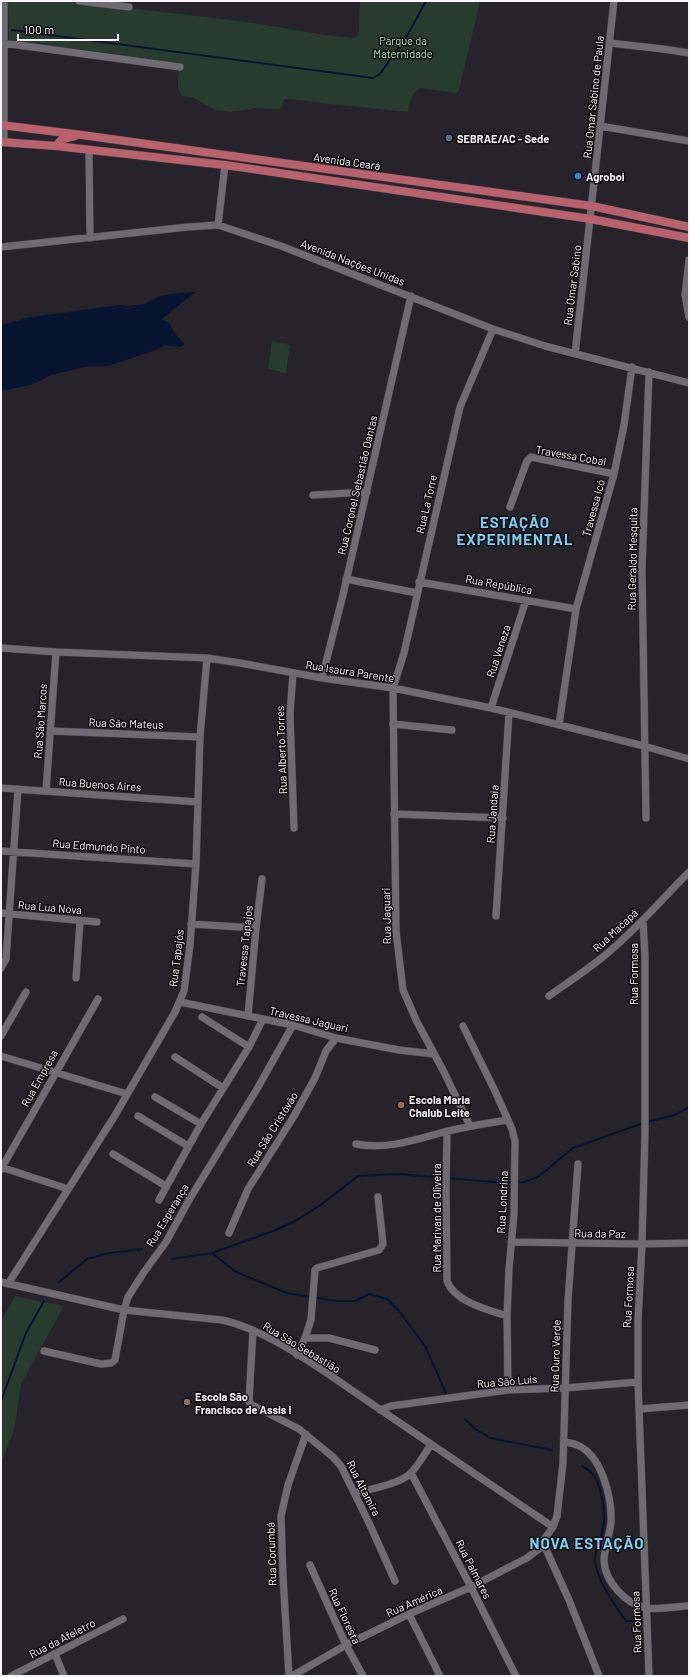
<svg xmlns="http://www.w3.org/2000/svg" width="690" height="1677" font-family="Barlow,sans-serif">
	<rect width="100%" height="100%" fill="#27232a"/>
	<path fill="#273b2e" d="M8 1H69L248 22 325 35 354 38 359 34 360 1H480L459 90 457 93 421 88C410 93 411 102 408 112L330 104 290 99H285L280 109 256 108 230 112 215 110 194 98 182 96C174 84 180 75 180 63L10 40 9 39Z
		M272 341 290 345 286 373 268 369Z
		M15 1296 64 1306 21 1384 14 1430 1 1464V1322Z"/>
	<path fill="#07142f" d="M195 292 162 319 169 323 177 336 185 344 181 347 165 345 156 350 108 366 85 367 51 375 31 385 1 391V325L31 317 120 305 127 306 144 304 160 296 178 293Z"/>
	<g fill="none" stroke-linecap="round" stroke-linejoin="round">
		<path stroke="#07142f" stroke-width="2" d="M12 30 373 78 380 74 408 34 426 1
			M647 1122 675 1115 689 1107
			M212 1253 236 1272 287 1293 336 1301H355L369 1294 387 1299 399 1311 425 1346 446 1393
			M172 1259 212 1253 276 1230 297 1220 322 1204 358 1176 397 1174 507 1183 524 1182 538 1177 573 1148 643 1123
			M59 1282 87 1259 109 1253 142 1249
			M1 1401 26 1333 44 1301
			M465 1419 475 1429 490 1438 552 1450
			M582 1466C585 1468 589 1470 592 1473 602 1484 606 1515 603 1529 601 1539 595 1549 595 1559 597 1582 613 1602 626 1621H635"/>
		<g stroke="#423f45" stroke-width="8">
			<path id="minor" d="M4 1V142
				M79 1 129 7
				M3 43 180 67
				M610 43 663 49 689 53
				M600 126 689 141
				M89 151 90 238
				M218 225 225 165
				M1 247 188 227 218 225 281 246 493 329 545 346 689 383
				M689 260 685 295 689 317
				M575 354 614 1
				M313 495 367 492
				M510 507 527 461 531 457 614 474
				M346 579 417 593
				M419 582 576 609
				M1 648 56 652 207 658 240 663 322 678 393 688 491 708 644 746 689 759
				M293 673 290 714 294 828
				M322 678 343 595 411 296
				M491 708 526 600
				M393 724 452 730
				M559 725 576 609 614 474 624 425 632 367
				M51 731 200 737
				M1 788 198 802
				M46 791 56 652
				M394 814 503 818
				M646 818 642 570 649 372
				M1 851 196 864
				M1 913 97 922
				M496 916 509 713
				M643 920 645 957V1132L642 1244 638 1321V1382L649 1676
				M191 924 256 928
				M1 968 6 959 18 789
				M76 978 80 921
				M549 996C567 983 587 970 604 956 635 931 661 900 689 872
				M180 1002 293 1025 336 1038 399 1050 434 1054
				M248 1016 256 928 262 879
				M202 1017 249 1047
				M463 1026 495 1091 512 1129 515 1141 514 1214 509 1269 507 1316 508 1390
				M1 1036 26 992
				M1 1056 127 1094
				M175 1057 223 1088
				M155 1097 201 1124
				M138 1116 188 1146
				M470 1126 444 1072 417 1022 403 990 396 931 393 688 404 653 460 407 493 329
				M447 1132 446 1185 447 1281C455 1302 488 1310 507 1316
				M356 1144C386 1150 415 1140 444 1132 465 1127 487 1123 508 1120
				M113 1154 166 1186
				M1 1167 68 1189
				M1 1169 98 999
				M159 1200 201 1124 249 1047 263 1019
				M229 1233 248 1189 294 1116 315 1078 326 1051 336 1038
				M511 1242 642 1244 689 1243
				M1 1282 124 1310 222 1320C272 1331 329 1375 372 1404 432 1445 493 1486 553 1527
				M8 1284 114 1117 175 1012 184 991 190 945 196 864 200 737 207 658
				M253 1330 249 1402 252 1405 299 1429 333 1457 341 1466 370 1525 395 1581
				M305 1338H329L375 1350
				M44 1351 101 1364 111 1363 115 1360 124 1310 128 1297 144 1272 166 1242 189 1200 257 1089 293 1025
				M297 1355 305 1338 311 1320 315 1270 317 1268 379 1250 383 1244 378 1197
				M639 1409 689 1405
				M380 1410 391 1406 508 1390 565 1388 638 1382
				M565 1442C569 1443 573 1443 577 1445 602 1455 612 1498 611 1522 610 1535 604 1547 604 1561 605 1582 626 1604 646 1608 656 1610 678 1606 689 1606
				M411 1473 471 1587 516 1676
				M355 1493C371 1489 400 1484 411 1473 419 1464 425 1454 431 1444
				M544 1545 545 1538 553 1527 557 1516 563 1463 568 1300 578 1164
				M544 1545 569 1600 599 1676
				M310 1565 346 1645 363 1676
				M409 1614 440 1676
				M55 1654 64 1676
				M11 1676 123 1619
				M289 1676 283 1577 281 1516 288 1485 306 1434
				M292 1676 346 1645 409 1614 471 1587 527 1558 544 1545"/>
		</g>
		<g stroke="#423f45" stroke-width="9">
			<path id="major" d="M1 125 82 135 592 206 689 227
				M1 142 56 146 225 165 591 219 689 238
				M56 146 62 139 75 136"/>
		</g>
		<use href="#minor" stroke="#6f6b73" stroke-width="7"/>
		<use href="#major" stroke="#b8626e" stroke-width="8"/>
	</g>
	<circle fill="#5c6f8a" stroke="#0f0d10" stroke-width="1.5" cx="449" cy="138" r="4"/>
	<circle fill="#3f7fe0" stroke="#0f0d10" stroke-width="1.5" cx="578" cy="176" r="4"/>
	<g fill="#8d6e63" stroke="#0f0d10" stroke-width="1.5">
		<circle cx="401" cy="1105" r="4"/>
		<circle cx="187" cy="1402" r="4"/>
	</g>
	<g text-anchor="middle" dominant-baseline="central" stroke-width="3" stroke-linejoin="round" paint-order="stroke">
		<g font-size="11" fill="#a5e5bc" stroke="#0f0d10">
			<text x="403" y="40">Parque da<tspan x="403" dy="13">Maternidade</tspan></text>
		</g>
		<g font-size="11" fill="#f6f4f9" stroke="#0f0d10">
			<text transform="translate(593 97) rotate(-84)">Rua Omar Sabino de Paula</text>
			<text transform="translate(347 161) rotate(8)">Avenida Ceará</text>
			<text transform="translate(353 262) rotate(21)">Avenida Nações Unidas</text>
			<text transform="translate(572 285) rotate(-83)">Rua Omar Sabino</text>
			<text transform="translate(571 455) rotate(10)">Travessa Cobal</text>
			<text transform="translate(357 485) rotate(-77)">Rua Coronel Sebastião Dantas</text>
			<text transform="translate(426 504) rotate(-77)">Rua La Torre</text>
			<text transform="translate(593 508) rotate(-75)">Travessa Icó</text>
			<text transform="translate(632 559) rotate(-89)">Rua Geraldo Mesquita</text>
			<text transform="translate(499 584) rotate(10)">Rua República</text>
			<text transform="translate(498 651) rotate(-72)">Rua Veneza</text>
			<text transform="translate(350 671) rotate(9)">Rua Isaura Parente</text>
			<text transform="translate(40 721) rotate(-86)">Rua São Marcos</text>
			<text transform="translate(126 723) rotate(2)">Rua São Mateus</text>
			<text transform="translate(281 750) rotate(-92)">Rua Alberto Torres</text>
			<text transform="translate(100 784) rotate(4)">Rua Buenos Aires</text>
			<text transform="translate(492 814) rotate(-86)">Rua Jandaia</text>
			<text transform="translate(99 846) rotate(4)">Rua Edmundo Pinto</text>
			<text transform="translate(50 907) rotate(5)">Rua Lua Nova</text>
			<text transform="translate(386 916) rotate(-91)">Rua Jaguari</text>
			<text transform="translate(615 930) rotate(-43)">Rua Macapá</text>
			<text transform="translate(244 946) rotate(-84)">Travessa Tapajos</text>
			<text transform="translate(176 958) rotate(-83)">Rua Tapajós</text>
			<text transform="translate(633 974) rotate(-90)">Rua Formosa</text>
			<text transform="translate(309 1019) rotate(13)">Travessa Jaguari</text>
			<text transform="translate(39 1078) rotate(-61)">Rua Empresa</text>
			<text transform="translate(272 1129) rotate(-58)">Rua São Cristóvão</text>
			<text transform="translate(502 1202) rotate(-87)">Rua Londrina</text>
			<text transform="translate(167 1215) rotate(-59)">Rua Esperança</text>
			<text transform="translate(436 1218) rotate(-90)">Rua Marivan de Oliveira</text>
			<text transform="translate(600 1233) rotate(1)">Rua da Paz</text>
			<text transform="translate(628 1297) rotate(-87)">Rua Formosa</text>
			<text transform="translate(302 1347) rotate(31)">Rua São Sebastião</text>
			<text transform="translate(555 1356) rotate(-88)">Rua Ouro Verde</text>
			<text transform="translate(507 1381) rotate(-5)">Rua São Luís</text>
			<text transform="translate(364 1488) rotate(63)">Rua Altamira</text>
			<text transform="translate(271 1554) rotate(-92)">Rua Corumbá</text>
			<text transform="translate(474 1569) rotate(63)">Rua Palmares</text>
			<text transform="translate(414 1601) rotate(-24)">Rua América</text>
			<text transform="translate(345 1616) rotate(65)">Rua Floresta</text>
			<text transform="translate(636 1622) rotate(-92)">Rua Formosa</text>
			<text transform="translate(62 1638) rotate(-27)">Rua da Afeletro</text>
		</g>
		<g font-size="11" font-weight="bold" fill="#f6f4f9" stroke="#0f0d10" text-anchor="start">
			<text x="457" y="138">SEBRAE/AC - Sede</text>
			<text x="586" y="176">Agroboi</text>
			<text x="409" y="1099">Escola Maria<tspan x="409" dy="13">Chalub Leite</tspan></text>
			<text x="195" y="1396">Escola São<tspan x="195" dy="13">Francisco de Assis I</tspan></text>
		</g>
		<g font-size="15" font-weight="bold" letter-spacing="1" fill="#76cff4" stroke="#0f0d10">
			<text x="515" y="522">ESTAÇÃO<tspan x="515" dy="17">EXPERIMENTAL</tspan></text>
			<text x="587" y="1543">NOVA ESTAÇÃO</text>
		</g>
	</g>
	<rect width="690" height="1677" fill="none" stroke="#f6f4f9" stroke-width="4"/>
	<path d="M18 34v6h100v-6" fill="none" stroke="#f6f4f9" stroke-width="2"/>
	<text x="24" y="34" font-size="12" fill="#f6f4f9" stroke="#0f0d10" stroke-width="3" paint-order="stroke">100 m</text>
</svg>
